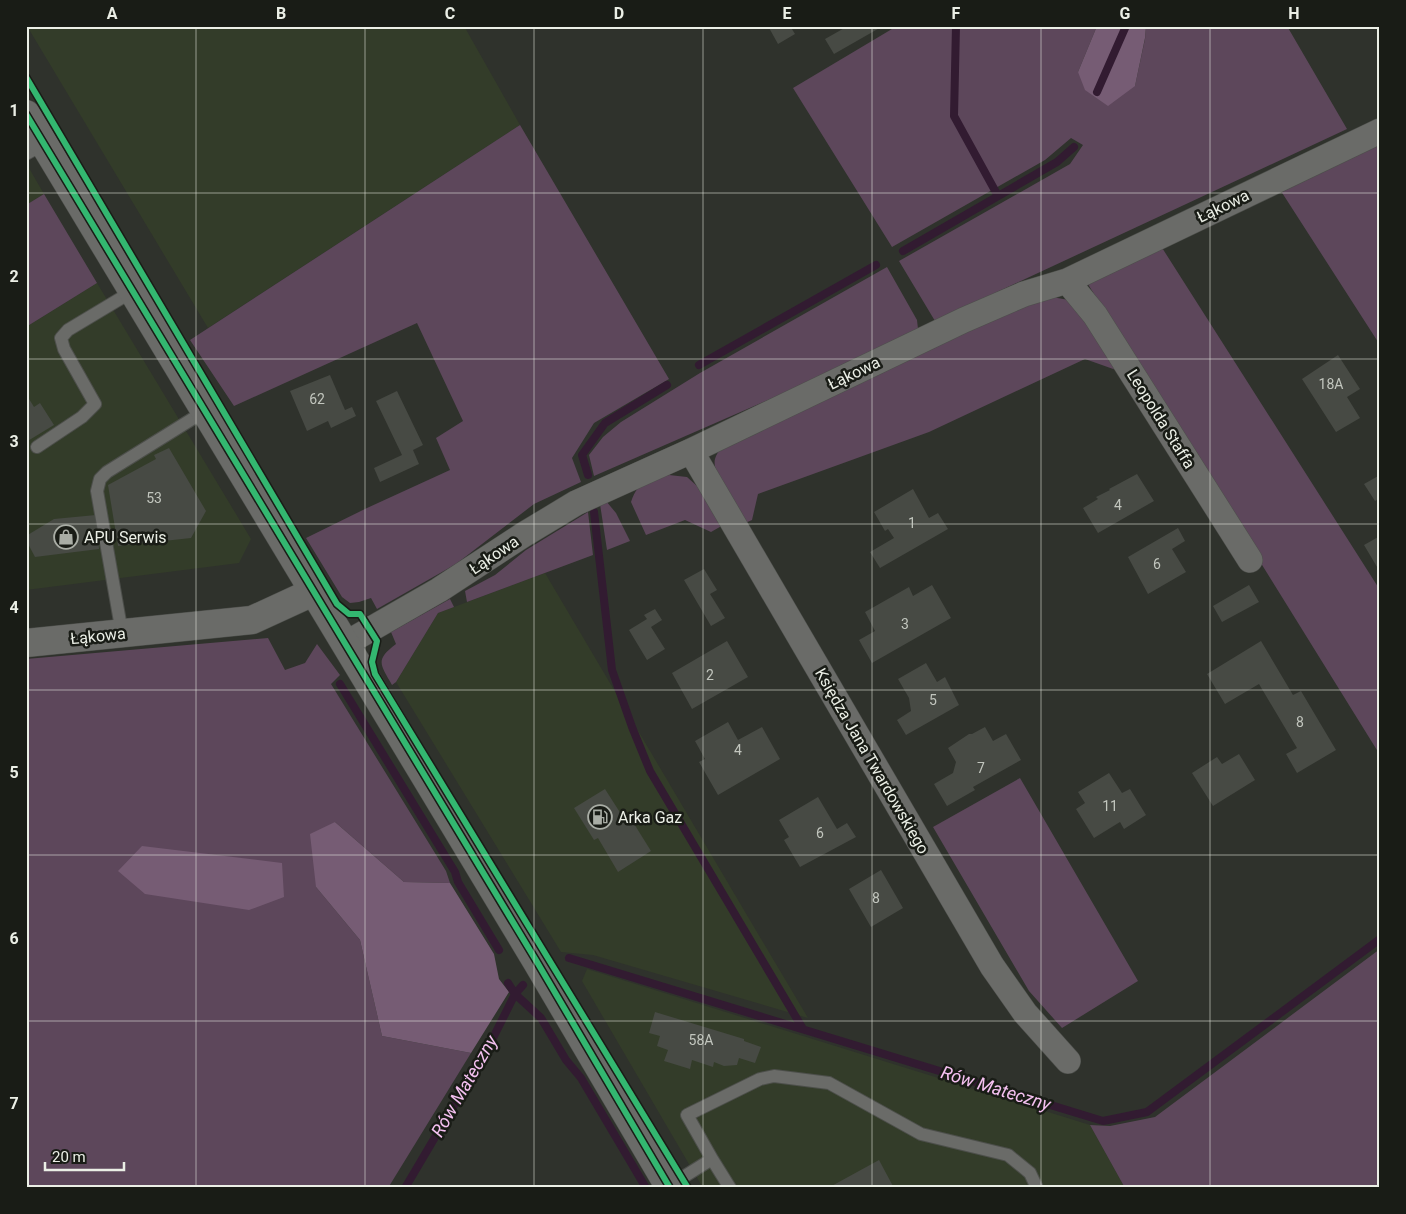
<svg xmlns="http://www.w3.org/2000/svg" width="1406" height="1214" font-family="Roboto,sans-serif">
	<rect width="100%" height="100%" fill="#2f322c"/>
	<path fill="#333c29" d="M27 26H464L520 125 208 328Z
		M26 163 44 194 26 205Z
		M97 283 251 539 239 563 26 590V327Z
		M545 573 751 922 808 1018 593 955 561 952 396 682 438 613Z
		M587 969 1090 1125 1125 1188H703L582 981Z"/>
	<path fill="#5d475b" d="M897 26H1097L1078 72 1135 86 1145 39 1146 26H1287L1347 129 935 321 899 261 1070 164 1083 145 1071 138 1045 160 892 247 793 88Z
		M520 125 669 379 594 423 572 458 581 482 534 504 456 564 377 609 371 598 359 602 350 603 342 597 306 538 367 508 450 470 436 438 463 421 417 323 234 406 190 340Z
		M1380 142V345L1279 188Z
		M44 194 97 283 26 327V205Z
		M1159 243 1380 590V755L1086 281Z
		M887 267 917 320 918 329 814 380 594 476 589 455 603 437 621 422 700 373Z
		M1046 296 1069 300 1076 307 1116 370 1085 359 929 432 758 494 752 520 743 524C736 512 711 472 715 459 717 451 726 443 732 438Z
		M669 475 687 477 707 495 725 524 711 532 685 520 646 535 631 502C639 479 648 481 669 475Z
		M606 501 616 513 630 541 607 550 600 504Z
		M588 512 593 555 467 602 465 591 495 575 526 550Z
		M450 599 454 607 438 613 396 682 392 685C380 664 375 660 396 644L391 632Z
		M268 638 285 670 305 663 317 644 340 675 331 684 446 871 450 883 404 882 335 822 316 887 360 940 382 1036 471 1053 388 1188H26V659Z
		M1020 778 1138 981 1062 1028 1029 991 933 827Z
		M1380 949V1188H1125L1090 1125 1110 1126 1155 1117Z"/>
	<path fill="#765c74" d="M1097 26H1146L1145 38 1135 86 1108 106 1085 90 1078 72Z
		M335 822 404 882 450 883 494 954 499 979 509 992 471 1053 382 1036 360 940 316 887 310 834Z
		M142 846 282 863 284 897 249 910 145 894 118 871Z"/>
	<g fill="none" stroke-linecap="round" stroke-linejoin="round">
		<path stroke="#321b31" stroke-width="8" d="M956 26 954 116 998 196
			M1097 92 1126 26
			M903 251 1057 162 1074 147
			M699 365 876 265
			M588 475 582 455 605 423 667 385
			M594 512 612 670 632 727 650 771 803 1029
			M340 684 455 872 458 882 499 950
			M569 958 1103 1121 1147 1112 1380 939
			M508 983 515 994 541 1018 566 1060 581 1078 646 1188
			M405 1188 489 1046 515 994 523 985"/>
	</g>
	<path fill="#474a44" d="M768 26H790L795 34 778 44Z
		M848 26H883L834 54 825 39Z
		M1338 355 1360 389 1347 397 1360 418 1336 432 1302 379Z
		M330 375 345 410 352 407 356 416 331 428 328 421 307 431 290 391Z
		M397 391 423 445 413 450 419 464 380 482 374 468 402 455 376 401Z
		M26 394 34 407 40 403 54 425 26 442Z
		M169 448 206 511 191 538 118 546 108 485 156 459 154 455Z
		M1137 474 1154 501 1098 533 1083 508 1098 499 1096 497 1110 490 1109 489Z
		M1380 475V498L1375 501 1364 484Z
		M913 489 929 518 938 513 948 529 880 568 870 552 894 538 888 529 885 531 874 512Z
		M96 515 99 549 35 557 26 540V536L54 519Z
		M1178 528 1185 541 1172 549 1186 572 1148 594 1128 557Z
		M1380 536V572L1364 545Z
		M704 569 717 590 710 594 725 618 711 626 684 580Z
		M932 585 951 618 872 663 859 640 875 631 865 612 909 587 913 596Z
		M1249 585 1259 602 1222 622 1213 606Z
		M655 609 662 620 651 627 665 649 647 660 629 630 647 619 644 615Z
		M727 641 748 677 692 709 672 673Z
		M1261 641 1293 695 1301 691 1336 750 1297 773 1286 754 1297 748 1259 684 1225 704 1207 674Z
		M926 663 937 682 945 677 959 705 906 735 897 720 911 711 909 698 898 679Z
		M728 722 738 740 762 727 780 759 718 795 699 762 705 759 695 741Z
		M985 727 993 741 1006 734 1021 760 973 787 975 790 947 806 934 784 953 773 956 762 948 748 969 734H972Z
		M1239 754 1255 780 1213 806 1192 773 1217 757 1222 764Z
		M1109 773 1122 793 1130 789 1146 815 1124 829 1120 822 1094 838 1076 809 1085 803 1078 792Z
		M605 789 621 814 626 811 651 851 618 872 598 838 594 840 574 808Z
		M818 797 837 829 847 823 856 837 800 867 784 840 789 837 779 820Z
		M881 870 903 908 871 927 849 889Z
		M655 1012 744 1039V1041L761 1047 755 1063 739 1058 737 1065 724 1066 714 1062 713 1067 692 1060 690 1069 664 1061 668 1050 657 1046 660 1036 649 1033Z
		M879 1160 894 1188H828Z"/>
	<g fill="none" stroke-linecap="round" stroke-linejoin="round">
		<g stroke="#4d4f4b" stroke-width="14">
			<path id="service" d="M26 154 44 144
				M37 447 82 417 95 404 64 349 61 338 68 330 133 291
				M122 633 97 491 100 479 107 472 205 411
				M712 1159 687 1115 760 1079 774 1076 829 1083 921 1134 1008 1155 1030 1173 1037 1188
				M669 1186 712 1159 730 1188"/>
		</g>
		<g stroke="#4d4f4b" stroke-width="26">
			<path id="minor" d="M1067 281 1095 315 1250 560
				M691 451 992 966 1025 1013 1068 1061
				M345 644 439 590 523 535 576 503 691 451 964 320 1024 294 1067 281 1380 131"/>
		</g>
		<g stroke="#4d4f4b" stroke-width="29">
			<path id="tertiary" d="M26 114 537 962 670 1188
				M26 643 252 620 313 592"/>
		</g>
		<use href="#service" stroke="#6a6b68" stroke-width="12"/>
		<use href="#minor" stroke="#6a6b68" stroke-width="25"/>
		<use href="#tertiary" stroke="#6a6b68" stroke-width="28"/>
		<g stroke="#191c16" stroke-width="9">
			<path id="cycleway" d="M26 77 337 604 349 614H360L377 641 372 662 375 674 688 1188
				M26 114 537 962 670 1188"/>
		</g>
		<use href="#cycleway" stroke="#33b770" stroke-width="6"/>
	</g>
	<path fill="none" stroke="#ebefe6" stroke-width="1" stroke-opacity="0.55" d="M196 26V1188M365 26V1188M534 26V1188M703 26V1188M872 26V1188M1041 26V1188M1210 26V1188M26 193H1380M26 359H1380M26 524H1380M26 690H1380M26 855H1380M26 1021H1380"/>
	<defs>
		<g id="shop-ring" transform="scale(1.25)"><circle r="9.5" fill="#191c16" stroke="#a9ada5" stroke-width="1.5"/><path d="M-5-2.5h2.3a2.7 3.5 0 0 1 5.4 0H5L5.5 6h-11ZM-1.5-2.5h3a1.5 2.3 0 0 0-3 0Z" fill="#a9ada5"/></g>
		<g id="fuel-ring" transform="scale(1.25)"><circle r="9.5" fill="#191c16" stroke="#a9ada5" stroke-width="1.5"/><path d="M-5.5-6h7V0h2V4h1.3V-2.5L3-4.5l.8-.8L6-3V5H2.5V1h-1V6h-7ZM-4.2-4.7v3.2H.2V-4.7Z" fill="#a9ada5"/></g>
	</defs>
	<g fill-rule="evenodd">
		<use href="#shop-ring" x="66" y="537"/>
		<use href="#fuel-ring" x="600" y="817"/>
	</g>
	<g text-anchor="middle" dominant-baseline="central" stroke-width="5" stroke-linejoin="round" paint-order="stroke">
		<g font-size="14" fill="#c2c6be">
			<text x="1331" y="384">18A</text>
			<text x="317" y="399">62</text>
			<text x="154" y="498">53</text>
			<text x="1118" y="505">4</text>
			<text x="912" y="523">1</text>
			<text x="1157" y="564">6</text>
			<text x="905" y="624">3</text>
			<text x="710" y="675">2</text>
			<text x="933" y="700">5</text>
			<text x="1300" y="722">8</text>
			<text x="738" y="750">4</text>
			<text x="981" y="768">7</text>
			<text x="1110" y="806">11</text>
			<text x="820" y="833">6</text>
			<text x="876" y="898">8</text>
			<text x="701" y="1040">58A</text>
		</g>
		<g font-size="16" fill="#ebefe6" stroke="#191c16">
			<text transform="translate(1223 206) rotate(-26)">Łąkowa</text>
			<text transform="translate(854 373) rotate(-26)">Łąkowa</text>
			<text transform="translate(1161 419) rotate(58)">Leopolda Staffa</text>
			<text transform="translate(494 555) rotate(-34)">Łąkowa</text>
			<text transform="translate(98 636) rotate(-6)">Łąkowa</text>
			<text transform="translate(872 761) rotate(60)">Księdza Jana Twardowskiego</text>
		</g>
		<g font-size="16" fill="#ebefe6" stroke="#191c16" text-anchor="start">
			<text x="84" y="537">APU Serwis</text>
			<text x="618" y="817">Arka Gaz</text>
		</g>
		<g font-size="18" font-style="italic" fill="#f5c1f1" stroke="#191c16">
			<text transform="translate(464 1086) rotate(-60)">Rów Mateczny</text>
			<text transform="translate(996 1088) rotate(17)">Rów Mateczny</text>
		</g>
	</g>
	<rect width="1406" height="1214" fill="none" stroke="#191c16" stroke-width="55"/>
	<path d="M45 1162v8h79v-8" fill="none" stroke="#ebefe6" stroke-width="2.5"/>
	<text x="52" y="1162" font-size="15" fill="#ebefe6" stroke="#191c16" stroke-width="4" paint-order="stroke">20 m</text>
	<rect x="28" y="28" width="1350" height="1158" fill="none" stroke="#ebefe6" stroke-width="2"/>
	<g font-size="16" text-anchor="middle" font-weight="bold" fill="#ebefe6">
		<text x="112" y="19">A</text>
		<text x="281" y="19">B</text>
		<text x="450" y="19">C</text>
		<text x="619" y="19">D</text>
		<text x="787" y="19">E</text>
		<text x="956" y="19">F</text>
		<text x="1125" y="19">G</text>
		<text x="1294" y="19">H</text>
		<text x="14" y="116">1</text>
		<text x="14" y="282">2</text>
		<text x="14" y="447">3</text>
		<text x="14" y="613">4</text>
		<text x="14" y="778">5</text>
		<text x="14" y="944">6</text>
		<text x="14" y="1109">7</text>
	</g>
</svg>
